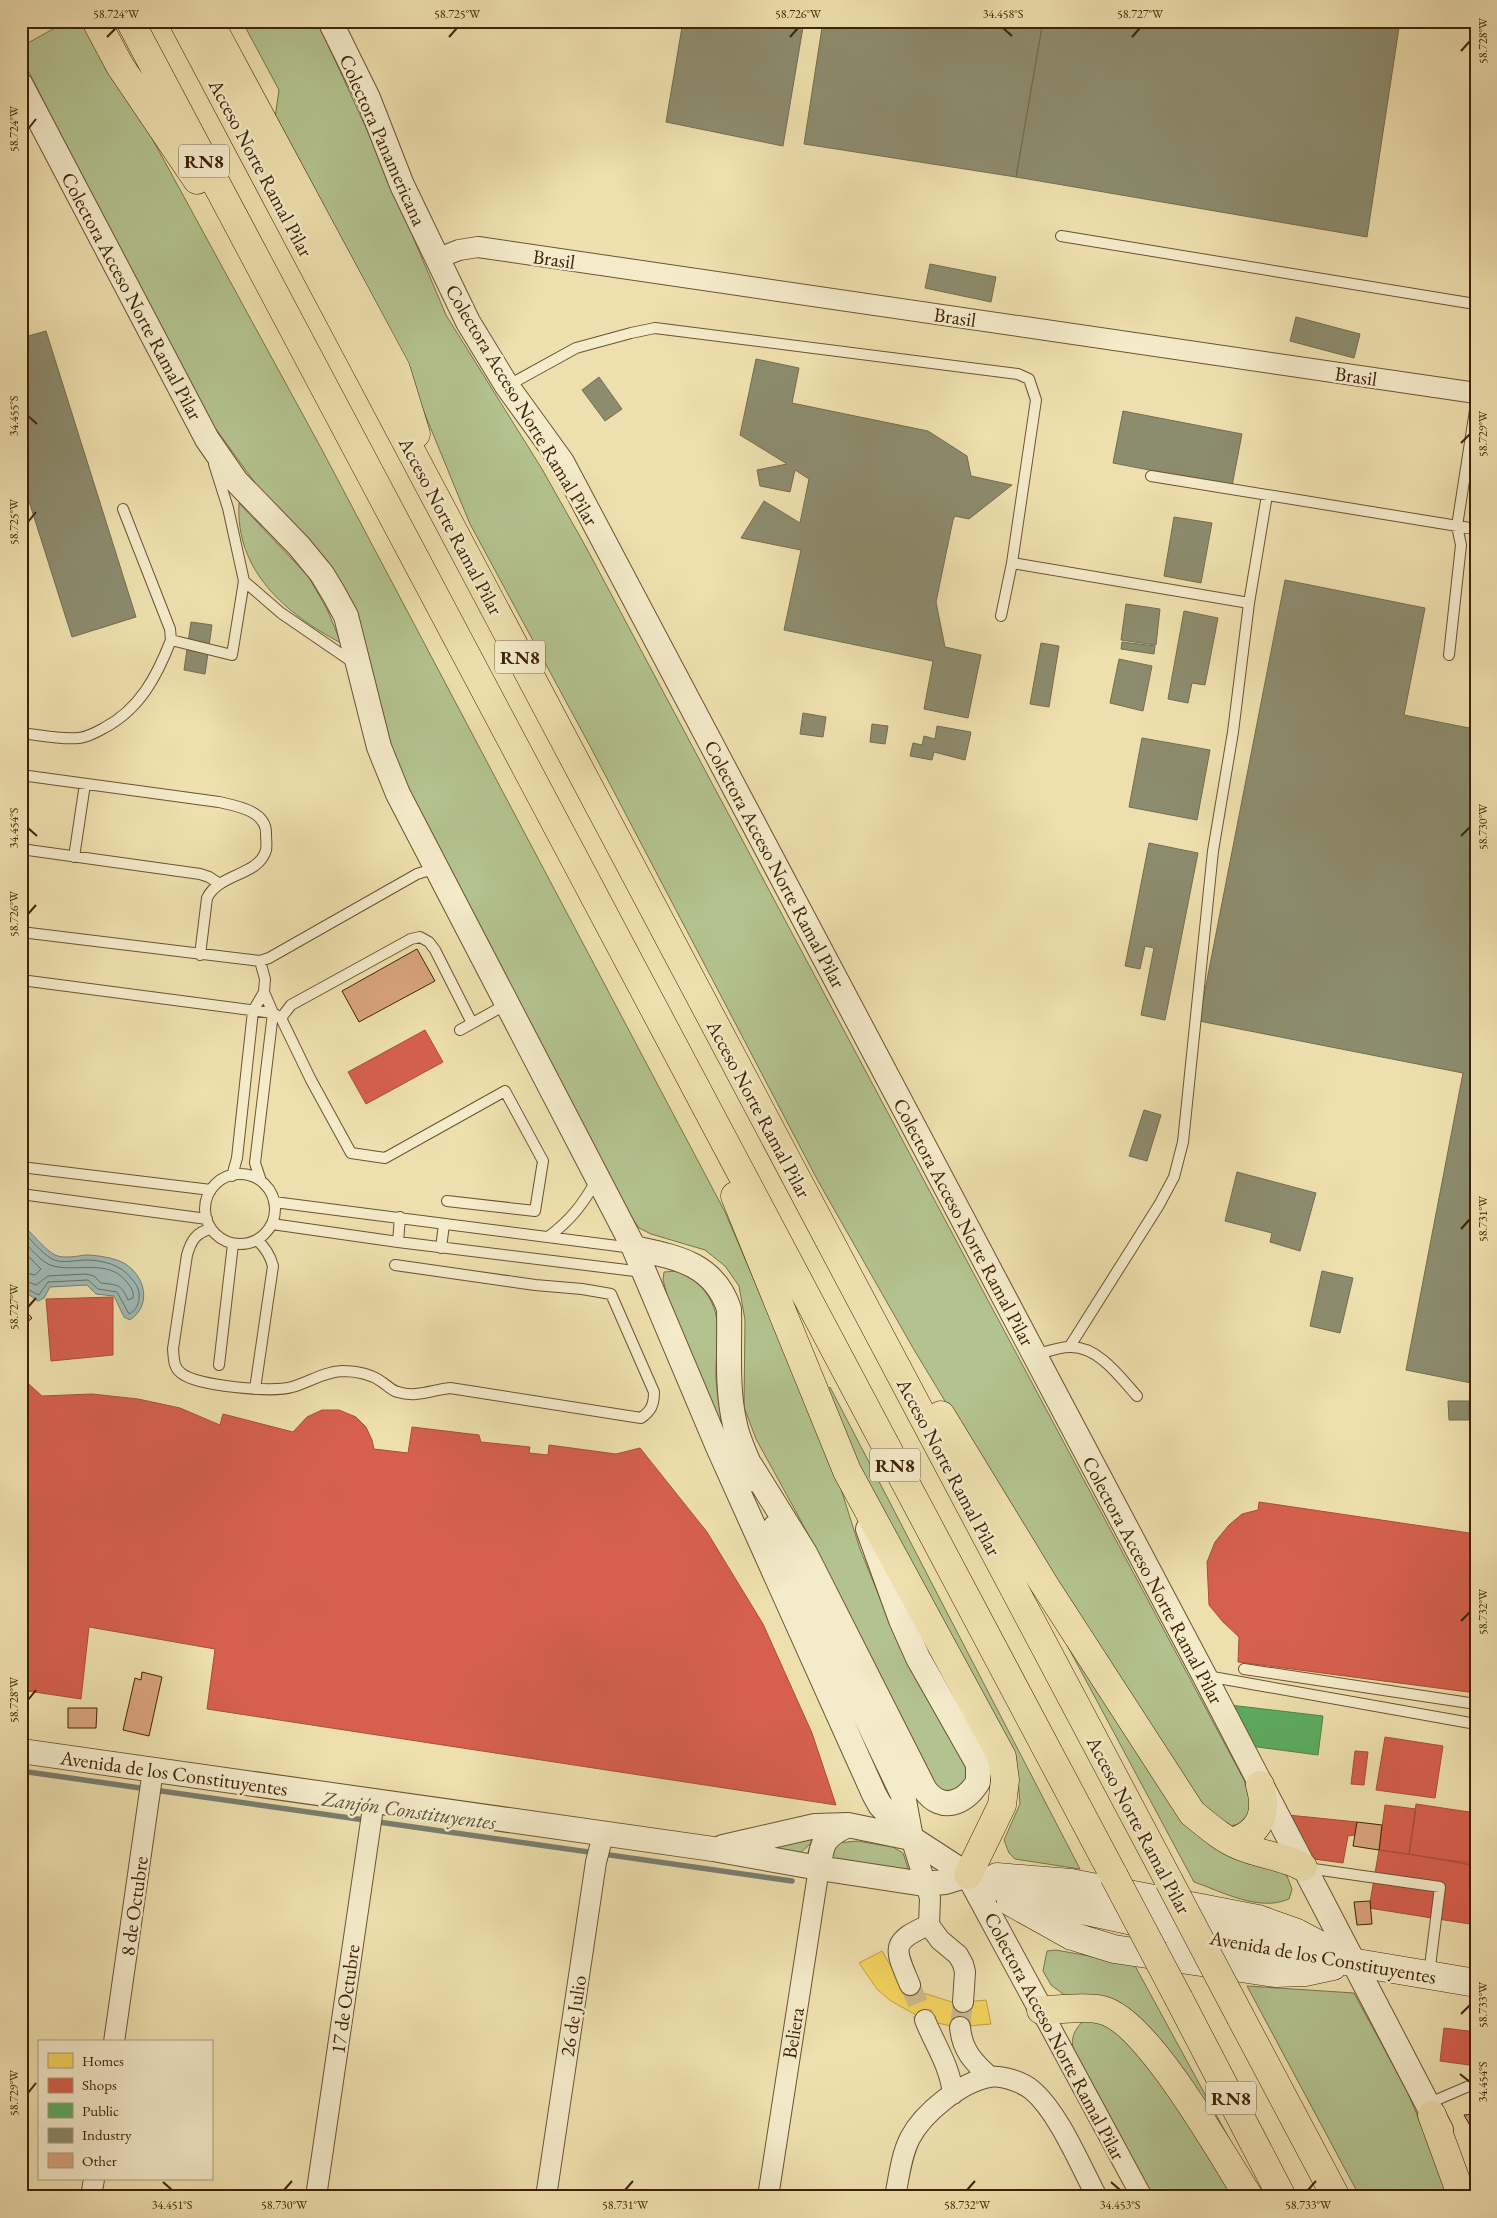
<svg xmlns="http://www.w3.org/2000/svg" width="1497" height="2218" font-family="'EB Garamond',serif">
	<rect width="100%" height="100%" fill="#eee0ae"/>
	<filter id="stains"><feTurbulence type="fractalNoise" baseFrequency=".004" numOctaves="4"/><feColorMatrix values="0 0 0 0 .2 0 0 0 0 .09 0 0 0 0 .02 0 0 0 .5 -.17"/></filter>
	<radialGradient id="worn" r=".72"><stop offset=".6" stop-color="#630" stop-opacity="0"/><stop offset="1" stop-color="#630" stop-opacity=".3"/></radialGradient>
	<path fill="#b3c38f" stroke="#79734a" d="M67 21H88L321 448 725 1212 834 1467 860 1549 888 1618 969 1771 968 1782C959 1792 949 1791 936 1789L801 1521 756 1439 744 1407 745 1320 739 1286 725 1266 705 1250 651 1234 639 1228 630 1215 397 767 381 724 367 655 263 494 208 418 96 206 21 56V47Z
		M242 21H317L377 152 446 315 542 469 587 549 1244 1780C1249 1797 1254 1808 1243 1823L1231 1826 1200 1805 1033 1547 913 1348 818 1181 590 746 470 524 410 378 275 118 279 90Z
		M239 503 308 576 327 609 341 643C286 614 235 571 239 503Z
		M677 1271C684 1275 694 1279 700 1285 727 1316 715 1341 716 1378 717 1398 722 1419 728 1439L672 1313 663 1280 664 1272Z
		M830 1387 1080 1869 1015 1859 1009 1853 1004 1840 1020 1804 1018 1779 877 1513 825 1393Z
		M1045 1604 1139 1752 1287 1876 1292 1889 1289 1899C1259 1912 1223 1892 1194 1882Z
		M818 1837 800 1853 762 1846Z
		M857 1841 893 1847 903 1853 909 1871 833 1859 830 1852 837 1843Z
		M1056 1950 1134 1964 1261 2197 1153 2039 1067 1997 1051 1985 1043 1971 1047 1951Z
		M1247 1986 1354 1993 1407 2091 1452 2197H1360Z
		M1085 2019 1104 2020 1140 2048 1233 2197H1148L1075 2060C1071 2041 1070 2034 1085 2019Z"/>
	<path fill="#9fbab6" stroke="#797e70" d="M21 1223C30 1231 45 1250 55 1255 64 1259 77 1256 86 1255 95 1255 108 1257 117 1260 143 1269 155 1303 130 1320L124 1317 114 1296 96 1294 87 1285 50 1287 44 1298 38 1301 21 1289Z"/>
	<path fill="#f6d55c" stroke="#bfa042" d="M882 1951 893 1970 917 1991 955 2003 986 2000 991 2024 956 2027 942 2024 925 2020 891 2001 877 1989 859 1963Z"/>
	<path fill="#d6604d" stroke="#a94e38" d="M425 1030 443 1062 366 1104 348 1072Z
		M113 1297V1355L51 1361 46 1299Z
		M21 1377 42 1396 92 1394 138 1399 180 1408 220 1425 223 1414 293 1432 307 1417 322 1410H339L356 1417 366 1427 372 1440 374 1449 408 1453 412 1427 479 1435 481 1442 530 1447 529 1453 548 1455 549 1445 616 1454 640 1448 707 1532 763 1624 812 1733 836 1805 207 1709 215 1649 89 1627 81 1699 21 1690Z
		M1259 1502 1476 1534V1693L1238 1662 1239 1637 1223 1622 1209 1605 1207 1562 1215 1542 1229 1525 1242 1514 1258 1510Z
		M1385 1737 1443 1746 1435 1798 1376 1790Z
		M1355 1751 1368 1752 1364 1785 1351 1784Z
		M1416 1804 1476 1813V1866L1409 1854Z
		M1385 1805 1416 1809 1409 1854 1379 1850Z
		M1288 1815 1357 1822 1355 1835 1348 1836 1343 1863 1307 1858Z
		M1379 1850 1475 1864 1470 1895H1476V1925L1369 1908Z
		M1444 2028 1476 2032V2066L1440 2061Z"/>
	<path fill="#5aae61" stroke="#528446" d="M1230 1705 1323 1716 1318 1755 1250 1746Z"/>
	<path fill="#8c8c6e" stroke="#756c4f" d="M683 21H804L783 146 666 122Z
		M823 21H1043L1016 177 804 144Z
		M1043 21H1400L1367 237 1016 177Z
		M930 264 996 277 991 302 925 288Z
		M1296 317 1360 334 1354 358 1290 341Z
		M46 331 136 617 72 637 21 476V338Z
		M756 359 799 368 792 403 928 431 967 456 971 476 1012 485 969 519 955 516 953 520 936 602 945 647 981 655 968 718 924 709 933 661 784 630 801 550 741 538 764 501 800 523 809 479 795 470 790 492 760 486 757 470 787 464 740 435Z
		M599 377 622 409 605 421 582 390Z
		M1123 411 1242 434 1232 486 1113 463Z
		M1174 517 1212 523 1201 583 1164 576Z
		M1285 580 1425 608 1404 715 1469 728 1476 694V1384L1406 1370 1463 1073 1199 1021Z
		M1126 604 1160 609 1156 645 1121 640Z
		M1184 611 1218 618 1205 685 1192 683 1188 703 1168 699Z
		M191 622 212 625 205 674 184 670Z
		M1122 642 1155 646 1154 654 1121 649Z
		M1041 643 1059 646 1049 707 1030 704Z
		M1119 659 1152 666 1143 711 1110 703Z
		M803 713 826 717 823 737 800 734Z
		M872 724 888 726 885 744 870 742Z
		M937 726 971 732 965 760 934 752 932 760 910 756 913 743 922 745 924 736 935 739Z
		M1142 738 1210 750 1197 820 1129 807Z
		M1149 843 1198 853 1165 1020 1141 1015 1154 948 1145 946 1140 969 1125 966Z
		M1144 1110 1161 1115 1147 1161 1129 1156Z
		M1237 1172 1316 1193 1300 1251 1270 1242 1272 1233 1225 1221Z
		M1322 1271 1353 1278 1340 1333 1310 1326Z
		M1448 1401H1469V1420H1449Z"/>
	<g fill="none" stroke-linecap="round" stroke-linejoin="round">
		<path stroke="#6f6e5e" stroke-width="1" d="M21 1230C31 1239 40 1252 52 1259 62 1264 76 1260 86 1260 103 1260 121 1265 131 1278 137 1285 140 1290 139 1299 138 1306 136 1310 129 1314L117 1292 98 1289 88 1280 48 1282 39 1295 21 1286
			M21 1239C30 1247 41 1263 53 1266 77 1272 108 1259 126 1281 131 1287 134 1291 133 1298L128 1300C121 1284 118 1285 101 1283L94 1276 86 1274 48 1276 36 1285 21 1279
			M21 1249 41 1269 35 1275 21 1272"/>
		<path stroke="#797e70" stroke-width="5.5" d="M21 1771 792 1881"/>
	</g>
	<path fill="#daa47e" stroke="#3f2306" d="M417 949 435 981 359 1022 342 991Z
		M21 1306 32 1318 21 1328Z
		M142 1672 162 1677 149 1736 123 1730 135 1678 141 1680Z
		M68 1708H97L96 1728H68Z
		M1357 1822 1382 1825 1379 1850 1353 1846Z
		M1370 1901 1372 1924 1357 1925 1354 1902Z
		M1476 2114V2136L1464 2115Z"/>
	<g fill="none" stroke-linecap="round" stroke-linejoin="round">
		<path stroke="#cbba8c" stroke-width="20" stroke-dasharray="20 10" stroke-linecap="butt" d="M910 1985 925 2020
			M960 2027 963 2002"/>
		<g stroke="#6b5230" stroke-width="12">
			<path id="service" d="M1061 236 1469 303 1476 301
				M507 386 576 348 631 333 655 328 1018 374 1029 379 1036 400 1012 563 1001 616
				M214 464 228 508 244 581 281 613 354 663
				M1151 476 1476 529
				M123 509 170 629 171 640 232 655 244 581
				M1012 563 1249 603
				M1449 655 1461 545 1457 526 1476 404
				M21 733C40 735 60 740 79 738 88 737 97 732 104 728 140 709 157 676 171 640
				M21 775 219 802C237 806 267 811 266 834 266 839 267 846 266 850 259 876 219 873 207 898L200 955
				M21 849 200 874 209 877 218 883
				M74 857 85 784
				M21 932 260 961 269 958 417 874 436 868
				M260 961 265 979 264 992 273 1013 255 1163 261 1181
				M21 980 273 1013 281 1018 311 1080 351 1153 385 1158 505 1091 543 1161 535 1211 447 1201
				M281 1018 291 1005 411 939 420 937 429 942 435 950 472 1023
				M460 1030 507 1004
				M21 1167 211 1190
				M205 1209a35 35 0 1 1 70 0a35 35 0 1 1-70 0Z
				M232 1176 237 1158 253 1011 264 992
				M21 1194 207 1219
				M274 1202 633 1248
				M272 1224 398 1242 643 1272
				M211 1229C196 1232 191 1241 187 1255L173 1349C174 1358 173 1367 181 1373 196 1386 273 1393 292 1387 310 1382 323 1372 342 1371 356 1371 371 1374 382 1382 387 1385 392 1391 398 1392 416 1398 432 1390 450 1388L641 1418C651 1411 654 1405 654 1392L611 1294 582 1289 535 1285 395 1265
				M548 1237C570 1221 584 1203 597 1179
				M398 1242 400 1217
				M441 1248 444 1224
				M1070 1346 1159 1205 1174 1177 1183 1142 1213 851 1233 732 1249 603 1267 495
				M1035 1355C1046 1352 1059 1347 1070 1347 1098 1346 1120 1377 1137 1396
				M219 1365 233 1244
				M255 1389 273 1266C270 1255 266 1248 257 1240
				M1244 1669 1476 1704
				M1207 1676 1476 1724
				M1307 1868 1440 1887 1429 1974
				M1427 2104 1476 2083"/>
		</g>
		<g stroke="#6b5230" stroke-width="22">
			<path id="minor" d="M436 259 459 250 478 247 1476 393
				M911 1838 930 1898 929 1925 940 1940 958 1955 963 1964 965 1972 963 2002
				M910 1985C895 1949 889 1942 929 1925
				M1041 2010 1142 2197
				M925 2020C935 2045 950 2066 953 2094
				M960 2027C962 2050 973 2062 990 2077
				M114 2042 153 1770
				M91 2197 94 2179
				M316 2197 374 1801
				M546 2197 596 1862 603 1835
				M768 2197 819 1868
				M895 2197C899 2177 901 2156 910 2138 923 2113 961 2082 990 2077 1002 2075 1022 2082 1032 2090 1059 2113 1080 2165 1097 2197"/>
		</g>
		<g stroke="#6b5230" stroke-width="26">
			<path id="tertiary" d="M330 21 368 98 402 185 468 322 507 386 562 462 1204 1675 1441 2130
				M21 85 207 439 236 481 299 546 322 574 334 594 346 616 379 747 398 794 634 1248 718 1447 874 1794 880 1805 911 1838
				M634 1248C675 1257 714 1263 729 1309 730 1348 726 1387 735 1425 739 1444 749 1462 756 1480
				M751 1466 805 1553 925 1790C942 1813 965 1803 978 1782V1764L918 1658 901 1620 868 1529
				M775 1527 903 1795 911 1838
				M21 1751 713 1849 819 1868 924 1884 945 1882 968 1875
				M723 1847 815 1826 848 1825 911 1838 968 1875 1041 2010
				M819 1868C821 1843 824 1836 848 1825"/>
		</g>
		<g stroke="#3f2306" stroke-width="29">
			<path id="secondary" d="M968 1875 1031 1899 1226 1941 1476 1983
				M997 1877 1071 1883 1258 1919 1297 1933 1331 1951
				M1011 1902 1072 1936 1114 1949 1275 1973 1305 1972 1333 1966"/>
		</g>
		<g stroke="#3f2306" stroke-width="29">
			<path id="motorway" d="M96 21 120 66 197 180
				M130 21 1114 1876
				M183 21 1169 1881
				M209 21 396 369 416 434
				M735 1196 847 1471 1002 1757 1005 1780 1002 1805 968 1875
				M941 1415 1044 1584 1192 1813C1207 1825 1222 1839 1240 1846 1261 1855 1283 1856 1303 1867
				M1233 1842C1261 1832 1268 1813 1260 1785
				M1179 1999 1282 2197
				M1041 2010C1057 2010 1088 2006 1102 2010 1147 2020 1222 2155 1249 2197
				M1241 2018 1336 2197
				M1432 2115 1462 2197"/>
		</g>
		<use href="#service" stroke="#f4ebca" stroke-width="10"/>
		<use href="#minor" stroke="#f4ebca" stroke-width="20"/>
		<use href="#tertiary" stroke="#f4ebca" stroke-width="24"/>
		<use href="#secondary" stroke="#f4ebca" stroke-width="28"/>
		<use href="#motorway" stroke="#eee0ae" stroke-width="28"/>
		<g stroke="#3f2306" stroke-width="29" stroke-linecap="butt">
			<path id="motorway-bridge" d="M1114 1876 1179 1999
				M1169 1881 1241 2018"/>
		</g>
		<use href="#motorway-bridge" stroke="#eee0ae" stroke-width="28"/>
	</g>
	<path fill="none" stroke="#3f2306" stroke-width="2" d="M1003 28 1012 36M107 37 116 28M449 37 457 28M790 37 798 28M1132 37 1140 28M1461 51 1470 41M28 129 36 119M28 416 37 424M1461 443 1470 434M28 522 36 512M28 828 37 836M1461 836 1470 827M28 914 36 905M1461 1229 1470 1219M28 1307 36 1298M1461 1621 1470 1612M28 1700 36 1690M1461 2014 1470 2005M1460 2074 1470 2082M28 2093 36 2083M163 2182 172 2190M1111 2182 1120 2190M284 2190 292 2181M625 2190 633 2181M967 2190 975 2181M1308 2190 1316 2181"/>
	<g text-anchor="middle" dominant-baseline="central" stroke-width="5" stroke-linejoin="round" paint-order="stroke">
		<g fill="#f4ebca" stroke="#755f41" stroke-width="1">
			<rect x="179" y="144.5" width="50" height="33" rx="4"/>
			<rect x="495" y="640.5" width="50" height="33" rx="4"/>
			<rect x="870" y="1448.5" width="50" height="33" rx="4"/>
			<rect x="1206" y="2081.5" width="50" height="33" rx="4"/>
		</g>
		<g font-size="19" font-weight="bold" fill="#3f2306">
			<text x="204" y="161">RN8</text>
			<text x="520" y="657">RN8</text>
			<text x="895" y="1465">RN8</text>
			<text x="1231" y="2098">RN8</text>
		</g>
		<g font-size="20" fill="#3f2306" stroke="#f4ebca">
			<text transform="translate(383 140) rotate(66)">Colectora Panamericana</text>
			<text transform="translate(261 168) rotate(62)">Acceso Norte Ramal Pilar</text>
			<text transform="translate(554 259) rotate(8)">Brasil</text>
			<text transform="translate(132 296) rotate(62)">Colectora Acceso Norte Ramal Pilar</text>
			<text transform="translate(955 317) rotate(8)">Brasil</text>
			<text transform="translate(1356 376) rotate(8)">Brasil</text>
			<text transform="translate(522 405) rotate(59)">Colectora Acceso Norte Ramal Pilar</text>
			<text transform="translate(451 526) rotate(62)">Acceso Norte Ramal Pilar</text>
			<text transform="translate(775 864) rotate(62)">Colectora Acceso Norte Ramal Pilar</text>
			<text transform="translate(759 1109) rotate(62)">Acceso Norte Ramal Pilar</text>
			<text transform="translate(964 1222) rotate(62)">Colectora Acceso Norte Ramal Pilar</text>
			<text transform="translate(949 1467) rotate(62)">Acceso Norte Ramal Pilar</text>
			<text transform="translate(1153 1580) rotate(62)">Colectora Acceso Norte Ramal Pilar</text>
			<text transform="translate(174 1773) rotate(8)">Avenida de los Constituyentes</text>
			<text transform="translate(1139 1825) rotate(62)">Acceso Norte Ramal Pilar</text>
			<text transform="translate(134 1906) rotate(-82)">8 de Octubre</text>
			<text transform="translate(1323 1957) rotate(10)">Avenida de los Constituyentes</text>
			<text transform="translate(345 1999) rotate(-82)">17 de Octubre</text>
			<text transform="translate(573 2016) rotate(-81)">26 de Julio</text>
			<text transform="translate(793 2033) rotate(-81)">Beliera</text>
			<text transform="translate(1055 2036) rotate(62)">Colectora Acceso Norte Ramal Pilar</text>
		</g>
		<g font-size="21" font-style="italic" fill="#5c503b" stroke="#f4ebca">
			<text transform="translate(409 1810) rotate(8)">Zanjón Constituyentes</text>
		</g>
	</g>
	<rect width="1497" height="2218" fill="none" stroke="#eee0ae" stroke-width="55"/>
	<rect x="38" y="2040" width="175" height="140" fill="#f4ebca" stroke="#ac9b7c"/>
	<rect x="48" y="2053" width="25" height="15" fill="#f6d55c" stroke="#ac9b7c"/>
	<text x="82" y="2066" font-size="15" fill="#3f2306">Homes</text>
	<rect x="48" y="2078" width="25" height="15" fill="#d6604d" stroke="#ac9b7c"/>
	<text x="82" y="2090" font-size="15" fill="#3f2306">Shops</text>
	<rect x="48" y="2103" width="25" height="15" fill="#5aae61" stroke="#ac9b7c"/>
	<text x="82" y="2116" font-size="15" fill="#3f2306">Public</text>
	<rect x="48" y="2128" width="25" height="15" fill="#8c8c6e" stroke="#ac9b7c"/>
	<text x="82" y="2140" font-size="15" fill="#3f2306">Industry</text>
	<rect x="48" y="2153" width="25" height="15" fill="#daa47e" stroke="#ac9b7c"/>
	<text x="82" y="2166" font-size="15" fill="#3f2306">Other</text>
	<rect x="28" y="28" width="1442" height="2162" fill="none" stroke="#3f2306" stroke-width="2"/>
	<g font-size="12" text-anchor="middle" fill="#3f2306">
		<text x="116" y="18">58.724°W</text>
		<text x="457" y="18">58.725°W</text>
		<text x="798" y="18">58.726°W</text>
		<text x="1003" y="18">34.458°S</text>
		<text x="1140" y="18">58.727°W</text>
		<text transform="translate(1483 41) rotate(-90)" y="4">58.728°W</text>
		<text transform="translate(14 129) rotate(-90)" y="4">58.724°W</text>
		<text transform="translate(14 416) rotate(-90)" y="4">34.455°S</text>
		<text transform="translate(1483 434) rotate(-90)" y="4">58.729°W</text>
		<text transform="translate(14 522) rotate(-90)" y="4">58.725°W</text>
		<text transform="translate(1483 827) rotate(-90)" y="4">58.730°W</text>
		<text transform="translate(14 828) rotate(-90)" y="4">34.454°S</text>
		<text transform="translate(14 914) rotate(-90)" y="4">58.726°W</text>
		<text transform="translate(1483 1219) rotate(-90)" y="4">58.731°W</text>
		<text transform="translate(14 1307) rotate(-90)" y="4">58.727°W</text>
		<text transform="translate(1483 1612) rotate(-90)" y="4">58.732°W</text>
		<text transform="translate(14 1700) rotate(-90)" y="4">58.728°W</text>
		<text transform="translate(1483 2005) rotate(-90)" y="4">58.733°W</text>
		<text transform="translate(1483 2082) rotate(-90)" y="4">34.454°S</text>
		<text transform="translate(14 2093) rotate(-90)" y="4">58.729°W</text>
		<text x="172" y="2209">34.451°S</text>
		<text x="284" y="2209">58.730°W</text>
		<text x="625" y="2209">58.731°W</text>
		<text x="967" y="2209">58.732°W</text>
		<text x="1120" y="2209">34.453°S</text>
		<text x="1308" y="2209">58.733°W</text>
	</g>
	<rect width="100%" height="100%" filter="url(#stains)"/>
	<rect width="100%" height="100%" fill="url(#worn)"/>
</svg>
